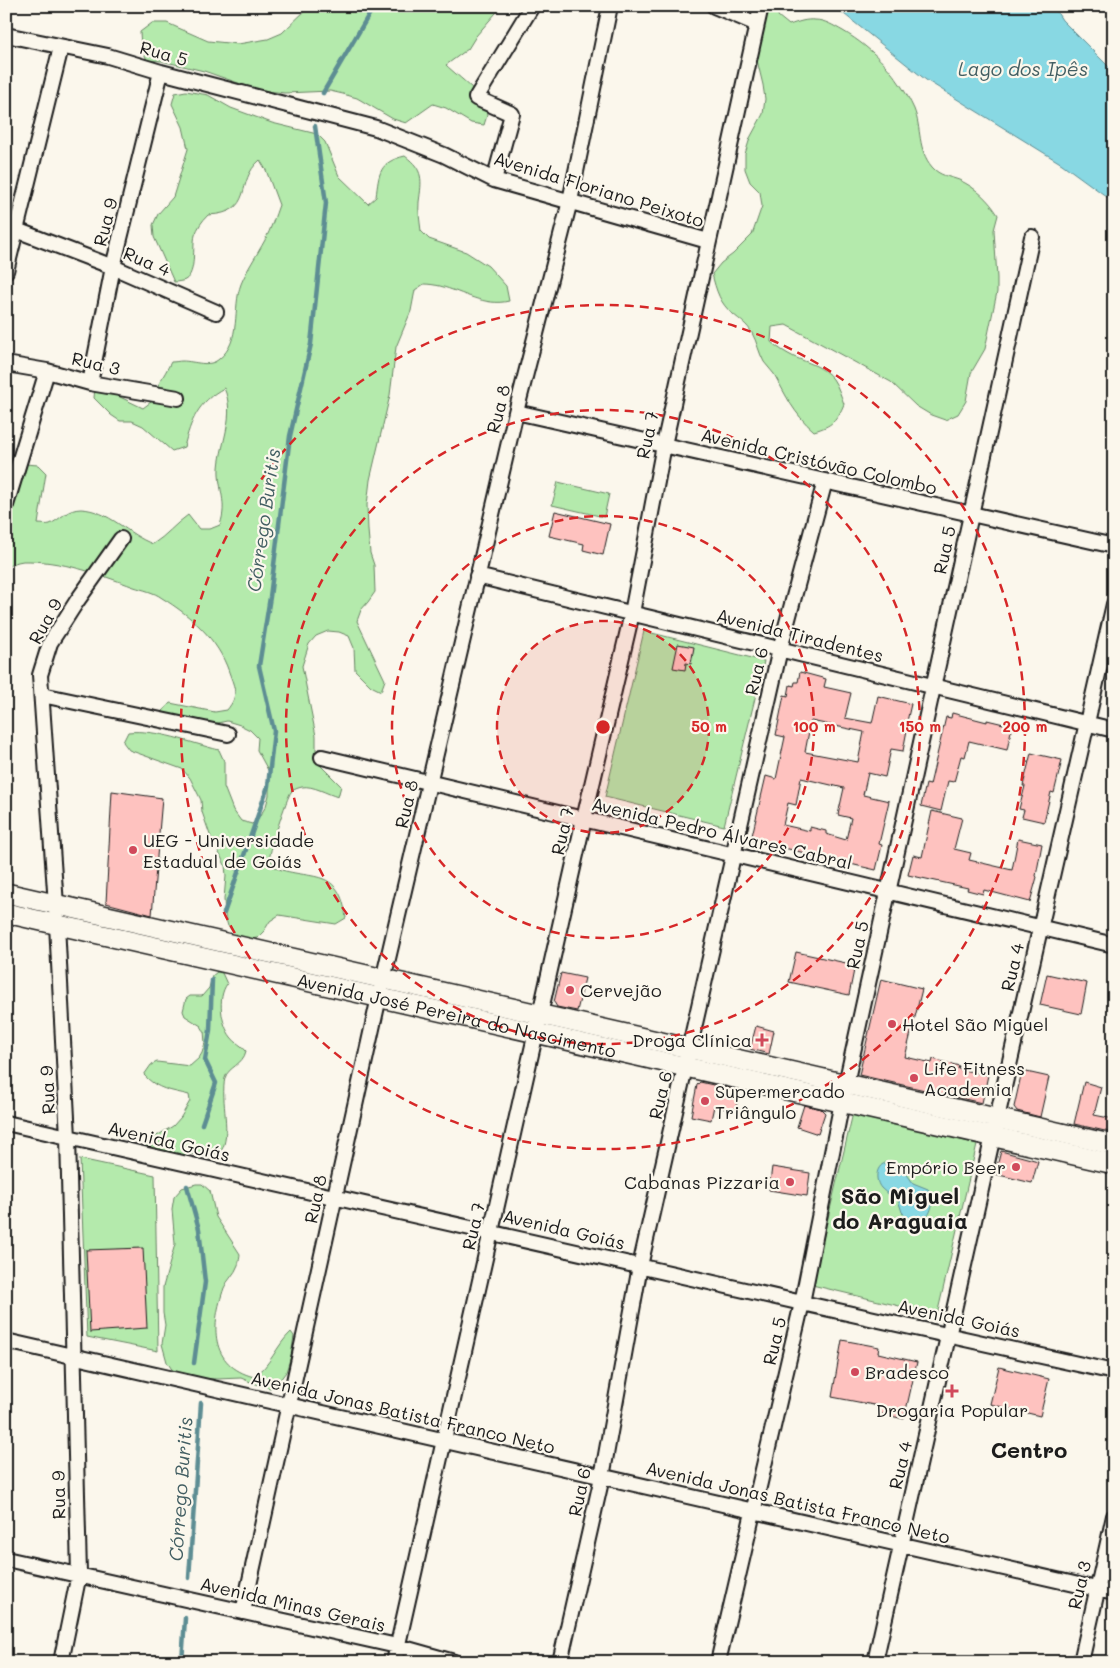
<svg xmlns="http://www.w3.org/2000/svg" width="1120" height="1668" font-family="Mali,sans-serif">
	<rect width="100%" height="100%" fill="#fbf7ec"/>
	<filter id="ink" filterUnits="userSpaceOnUse"><feTurbulence type="fractalNoise" baseFrequency=".02" numOctaves="2"/><feDisplacementMap in="SourceGraphic" scale="10" xChannelSelector="R" yChannelSelector="G"/><feConvolveMatrix kernelMatrix="1 2 1 2 8 2 1 2 1" color-interpolation-filters="sRGB"/></filter>
	<g filter="url(#ink)">
		<path fill="#b4eaac" stroke="#688364" d="M310 6H502L476 36 468 49 446 65C457 76 489 98 487 113 487 117 485 121 484 125L471 123 446 108 433 104 406 123 393 119 357 98 343 94 330 91 285 93 258 90 204 71 162 61 147 60 141 47 140 32 152 23H167L208 41 238 44 268 39 282 33Z
			M767 6H780L778 16 789 25C798 22 806 19 815 20 825 20 834 26 843 31 874 49 899 76 914 109 922 129 917 149 932 167 940 176 948 176 959 180 975 187 989 200 998 215L994 230 997 278V292L985 349 971 373 966 401 958 414 945 420 931 415 916 406 891 382 825 346 786 325 772 327 771 342C778 348 786 353 794 357 808 363 823 366 833 379 838 386 841 396 844 404 837 421 832 426 814 431 793 413 787 397 774 374 771 370 767 366 764 362 759 353 757 342 752 333 747 324 741 321 733 314 720 304 716 290 712 274L721 263 733 254 752 235 762 206 760 192 750 182 745 169V154L750 138 763 114 765 99 763 85 756 56 757 41 763 27Z
			M186 91 208 95 231 108 272 123 317 134 325 142 339 176 368 204 376 197C379 173 379 162 405 156 424 170 422 180 419 202 418 211 420 222 421 231L429 239 466 252 488 266 506 286 509 301C485 307 463 292 440 286 435 285 429 284 424 284L415 290 411 311 396 347 390 395 370 480 367 505 368 530 370 553 374 565 375 592 368 602 361 610 357 621 385 680 381 691 371 686 355 670 354 648 349 636 339 632 328 631 316 636 309 644 302 666 316 736V761L341 786 338 797C327 794 313 785 302 787 298 788 294 789 291 792 287 797 269 852 270 857 271 861 274 865 276 868 311 881 340 866 346 918L336 924 279 915 270 921 264 931 257 938 245 940 236 935 228 926 225 916 224 899 226 876 225 865 210 835 202 812 201 800 190 778 182 769 129 750 123 742 128 732C156 729 191 743 219 750L224 761V787L233 810 241 821 252 824 260 816 266 806 269 795V772L257 750 258 738 250 730 240 725 227 721 203 726 169 722 163 711 170 703 215 712 227 710C239 695 235 689 229 672 218 639 191 616 162 598 154 592 143 590 134 587 99 574 60 560 23 561 16 562 11 564 6 568V530L9 526 6 512V496L25 464 38 465 46 473 38 524C42 524 47 525 50 524 61 519 67 509 81 509 109 510 128 535 153 544 166 536 175 524 188 515L199 529H210L220 525C228 502 218 490 219 468 221 441 236 415 224 388 198 402 191 420 184 447L172 451 143 426 132 421H120L111 415 94 398 95 387 118 396 143 408 151 402C155 388 164 376 171 362 175 362 179 361 182 361 195 361 209 368 219 359 242 341 232 308 241 284 247 269 257 255 265 240 271 229 275 216 279 205L266 170 260 160C234 182 256 213 208 215 202 221 198 227 195 235 192 247 197 273 185 280 183 281 177 282 174 282L154 237 153 225 158 214 173 197 188 149 183 127 172 104 175 93Z
			M558 482 609 494 604 517 552 505Z
			M644 631 764 661 724 826 605 797Z
			M217 972 222 973 227 984C217 998 221 1024 231 1037 235 1043 242 1045 246 1051 243 1065 228 1067 225 1078 220 1100 232 1135 221 1151L210 1155 192 1154 167 1157 144 1148 147 1142 173 1126 181 1117 190 1101 189 1095C170 1090 158 1090 144 1075L151 1065 157 1062 190 1066 199 1058 202 1053 205 1043 204 1031 201 1026 185 1016 183 1011 186 999 190 996H202L209 988 212 976Z
			M853 1113 977 1144 937 1315 812 1285Z
			M80 1159 155 1175 158 1351 87 1337Z
			M196 1184H202L210 1191 216 1217 240 1254C240 1257 239 1262 238 1265 235 1274 227 1280 224 1288 211 1325 209 1365 254 1377 271 1365 276 1346 291 1332L294 1336 291 1356 286 1372 276 1385 270 1388 253 1383 241 1378 217 1379 180 1377 175 1374 167 1362 162 1344 165 1325 163 1313V1287L175 1244 172 1209 174 1197 182 1188Z"/>
		<path fill="#88d8e3" stroke="#5d8d93" d="M834 6H1053L1062 20 1114 72V202L1062 164 926 80Z
			M894 1162 903 1169 913 1183 928 1189 934 1198C929 1217 930 1219 910 1220L902 1212 898 1200C892 1197 886 1193 881 1188 875 1181 875 1167 885 1163 888 1162 891 1162 894 1162Z"/>
		<g fill="none" stroke-linecap="round" stroke-linejoin="round">
			<path stroke="#5d8d93" stroke-width="4.5" d="M323 93 374 6
				M224 913 268 786 274 731 259 666 270 597 290 436 311 344 326 203 315 126
				M202 1124 216 1083 205 1060 210 1030 212 980
				M187 1186 199 1229 205 1282 194 1363
				M189 1578 201 1403
				M182 1662 185 1618"/>
		</g>
		<path fill="#fec2bf" stroke="#1c1c1c" fill-rule="evenodd" d="M555 511 610 524 603 555 583 550 584 544 549 536Z
			M678 644 694 647 691 664 686 663 685 670 673 668Z
			M800 672 826 679 824 687 851 693 845 718 872 723 878 696 911 704 905 730H907L903 751 891 749 885 777 868 773 863 795 889 801 879 844 882 845 876 870 829 859V861L804 855 805 853 751 840 766 776 776 779 785 737 776 735 784 695 788 696 790 685 794 686 795 682H798ZM811 721 864 732 858 762 805 752ZM801 778 844 788 838 815 851 818 846 840 826 834V831L810 827V831L783 825 788 803 796 805Z
			M952 713 987 722V720L1012 726 1007 750 969 741 965 757 961 756 954 782 948 781 941 811 921 806 926 784 930 785 946 717 951 718Z
			M1031 753 1062 760 1054 793 1051 792 1044 822 1022 817 1024 810 1019 809 1025 786H1023Z
			M112 791 162 798 152 915 106 903Z
			M932 811 962 818 954 849 971 853 969 860 1012 870 1018 839 1042 844 1036 876 1037 877 1030 902 984 890 983 894 967 890 968 888 908 875 913 855 922 857Z
			M796 952 855 965 849 995 789 982Z
			M561 973 585 978 577 1011 557 1007 554 1002Z
			M1047 974 1087 983 1081 1014 1040 1005Z
			M881 979 922 989 905 1057 932 1063 933 1059 959 1066 958 1069 988 1075 982 1103 859 1075Z
			M756 1026 774 1031 769 1054 750 1049Z
			M1022 1071 1049 1077 1040 1117 1017 1111 1014 1107Z
			M700 1082 740 1091 735 1111 714 1106 711 1120 691 1116 697 1085Z
			M1084 1082 1101 1087 1094 1115 1114 1119V1133L1074 1124Z
			M804 1105 821 1109 825 1113 818 1134 797 1127Z
			M1001 1151 1038 1161 1032 1183 995 1174Z
			M772 1167 810 1173 807 1196 769 1190Z
			M143 1248 147 1328 90 1332 86 1250Z
			M842 1340 879 1347 878 1353 917 1362 904 1419 878 1413 879 1406 832 1397Z
			M999 1367 1049 1379 1040 1416 990 1404Z"/>
		<g fill="none" stroke-linecap="round" stroke-linejoin="round">
			<g stroke="#1c1c1c" stroke-width="18">
				<path id="minor" d="M714 6 757 24
					M6 35 108 56 161 72 376 128 444 155 494 180 708 241
					M494 180 512 114 476 98 532 6
					M6 226 113 267 216 312
					M6 271 61 47
					M6 364 47 371 90 383 178 398
					M90 383 113 267 161 72
					M516 412 1114 546
					M6 505 47 371
					M477 576 1114 730
					M42 695 228 734
					M322 757 1114 945
					M6 1123 802 1303 1114 1372
					M6 1341 1114 1593
					M6 1559 397 1646 454 1662
					M243 1612 379 997 516 412 570 201 610 6
					M61 1662 79 1574 68 1137 56 905 40 675 50 643 77 601 121 539
					M394 1662 584 819 632 613 664 445 761 6
					M560 1662 602 1477 640 1266 780 649 825 481
					M718 1662 802 1303 842 1102 1032 237
					M875 1662 997 1118 1114 604
					M1081 1662 1114 1516"/>
			</g>
			<g stroke="#1c1c1c" stroke-width="22">
				<g id="major">
					<path d="M6 893 1114 1145"/>
					<path id="s1" d="M6 913 1114 1164"/>
				</g>
			</g>
			<use href="#minor" stroke="#fbf7ec" stroke-width="14"/>
			<use href="#major" stroke="#fbf7ec" stroke-width="19"/>
		</g>
	</g>
	<circle cx="603" cy="727" r="106" fill="#d62828" fill-opacity=".12"/>
	<g fill="none" stroke="#d62828" stroke-width="2.5" stroke-dasharray="9 6">
		<circle cx="603" cy="727" r="106"/>
		<circle cx="603" cy="727" r="211"/>
		<circle cx="603" cy="727" r="317"/>
		<circle cx="603" cy="727" r="422"/>
	</g>
	<g fill="#d1495b" stroke="#fbf7ec" stroke-width="2">
		<circle cx="133" cy="850" r="5"/>
		<circle cx="570" cy="990" r="5"/>
		<circle cx="892" cy="1024" r="5"/>
		<path d="M759.5 1032.5h5v5h5v5h-5v5h-5v-5h-5v-5h5z"/>
		<circle cx="914" cy="1078" r="5"/>
		<circle cx="705" cy="1101" r="5"/>
		<circle cx="1016" cy="1167" r="5"/>
		<circle cx="790" cy="1182" r="5"/>
		<circle cx="855" cy="1372" r="5"/>
		<path d="M949.5 1383.5h5v5h5v5h-5v5h-5v-5h-5v-5h5z"/>
	</g>
	<g text-anchor="middle" dominant-baseline="central" stroke-width="4.5" stroke-linejoin="round" paint-order="stroke">
		<g font-size="18" fill="#1c1c1c" stroke="#fbf7ec">
			<text transform="translate(164 53) rotate(16)">Rua 5</text>
			<text transform="translate(599 189) rotate(17)">Avenida Floriano Peixoto</text>
			<text transform="translate(105 222) rotate(-76)">Rua 9</text>
			<text transform="translate(147 261) rotate(23)">Rua 4</text>
			<text transform="translate(96 363) rotate(13)">Rua 3</text>
			<text transform="translate(498 409) rotate(-76)">Rua 8</text>
			<text transform="translate(647 435) rotate(-78)">Rua 7</text>
			<text transform="translate(819 461) rotate(13)">Avenida Cristóvão Colombo</text>
			<text transform="translate(944 550) rotate(-78)">Rua 5</text>
			<text transform="translate(45 621) rotate(-61)">Rua 9</text>
			<text transform="translate(800 635) rotate(14)">Avenida Tiradentes</text>
			<text transform="translate(756 671) rotate(-77)">Rua 6</text>
			<text transform="translate(406 804) rotate(-77)">Rua 8</text>
			<text transform="translate(562 831) rotate(-77)">Rua 7</text>
			<text transform="translate(722 833) rotate(13)">Avenida Pedro Álvares Cabral</text>
			<text transform="translate(857 945) rotate(-78)">Rua 5</text>
			<text transform="translate(1012 967) rotate(-77)">Rua 4</text>
			<text stroke="none"><textPath href="#s1" startOffset="462">Avenida José Pereira do Nascimento</textPath></text>
			<text transform="translate(47 1090) rotate(-93)">Rua 9</text>
			<text transform="translate(660 1095) rotate(-77)">Rua 6</text>
			<text transform="translate(169 1141) rotate(13)">Avenida Goiás</text>
			<text transform="translate(315 1199) rotate(-78)">Rua 8</text>
			<text transform="translate(473 1226) rotate(-77)">Rua 7</text>
			<text transform="translate(564 1229) rotate(13)">Avenida Goiás</text>
			<text transform="translate(959 1318) rotate(12)">Avenida Goiás</text>
			<text transform="translate(774 1341) rotate(-77)">Rua 5</text>
			<text transform="translate(403 1412) rotate(13)">Avenida Jonas Batista Franco Neto</text>
			<text transform="translate(900 1465) rotate(-77)">Rua 4</text>
			<text transform="translate(579 1492) rotate(-78)">Rua 6</text>
			<text transform="translate(58 1495) rotate(-91)">Rua 9</text>
			<text transform="translate(798 1502) rotate(13)">Avenida Jonas Batista Franco Neto</text>
			<text transform="translate(1079 1585) rotate(-77)">Rua 3</text>
			<text transform="translate(293 1604) rotate(13)">Avenida Minas Gerais</text>
		</g>
		<g font-size="18" fill="#1c1c1c" stroke="#fbf7ec" text-anchor="start">
			<text x="143" y="840">UEG - Universidade<tspan x="143" dy="21">Estadual de Goiás</tspan></text>
			<text x="580" y="990">Cervejão</text>
			<text x="902" y="1024">Hotel São Miguel</text>
			<text x="752" y="1040" text-anchor="end">Droga Clínica</text>
			<text x="924" y="1068">Life Fitness<tspan x="924" dy="21">Academia</tspan></text>
			<text x="715" y="1091">Supermercado<tspan x="715" dy="21">Triângulo</tspan></text>
			<text x="1006" y="1167" text-anchor="end">Empório Beer</text>
			<text x="780" y="1182" text-anchor="end">Cabanas Pizzaria</text>
			<text x="865" y="1372">Bradesco</text>
			<text x="952" y="1410" text-anchor="middle">Drogaria Popular</text>
		</g>
		<g font-size="19" font-style="italic" fill="#425e62" stroke="#fbf7ec">
			<text x="1023" y="68">Lago dos Ipês</text>
			<text transform="translate(263 520) rotate(-82)">Córrego Buritis</text>
			<text transform="translate(180 1489) rotate(-86)">Córrego Buritis</text>
		</g>
		<g font-size="22" font-weight="bold" fill="#1c1c1c" stroke="#fbf7ec">
			<text x="900" y="1195">São Miguel<tspan x="900" dy="25">do Araguaia</tspan></text>
			<text x="1029" y="1449">Centro</text>
		</g>
	</g>
	<circle cx="603" cy="727" r="8" fill="#d62828" stroke="#fbf7ec" stroke-width="2.5"/>
	<g font-size="15" text-anchor="middle" font-weight="bold" fill="#d62828" stroke="#fbf7ec" stroke-width="4.5" stroke-linejoin="round" paint-order="stroke">
		<text x="709" y="732">50 m</text>
		<text x="814" y="732">100 m</text>
		<text x="920" y="732">150 m</text>
		<text x="1025" y="732">200 m</text>
	</g>
	<rect width="1120" height="1668" fill="none" stroke="#fbf7ec" stroke-width="25"/>
	<rect x="12" y="12" width="1095" height="1643" fill="none" stroke="#1c1c1c" stroke-width="2" filter="url(#ink)"/>
</svg>
